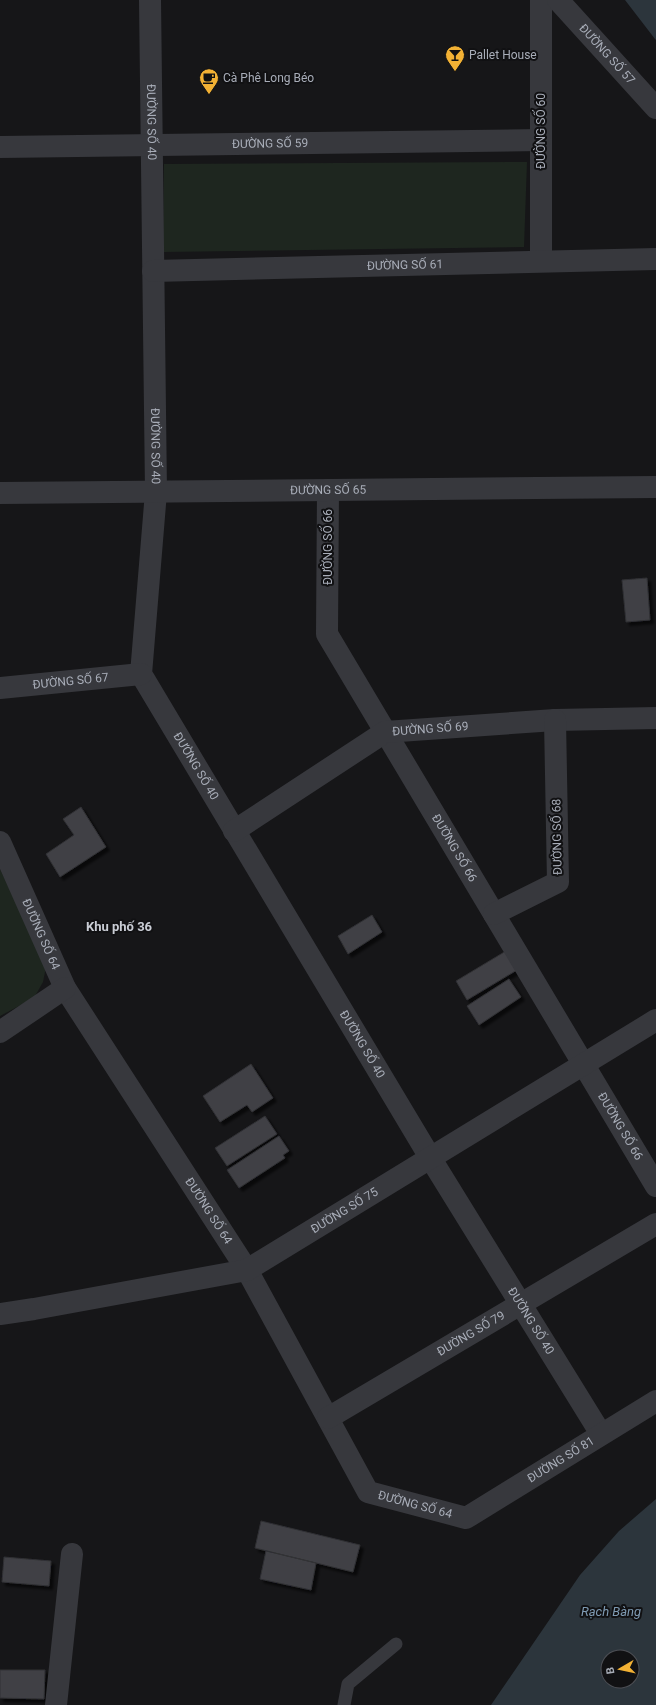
<svg xmlns="http://www.w3.org/2000/svg" width="656" height="1705" font-family="Roboto,sans-serif">
	<defs>
		<filter id="shadow"><feDropShadow dx="3.5" dy="3.5" stdDeviation="1" flood-color="#0009"/></filter>
	</defs>
	<rect width="100%" height="100%" fill="#161618"/>
	<path fill="#1e261f" d="M527 162 524 247 163 252 164 164Z
		M0 869 46 967 43 982 34 998 0 1016Z"/>
	<path fill="#2c353c" fill-rule="evenodd" d="M625 0H656V40L655 39Z
		M656 1499V1705H491L580 1575 619 1531ZM608 1657H632V1681H608Z"/>
	<path fill="#404145" stroke="#303034" filter="url(#shadow)" d="M647 578 650 620 626 622 622 580Z
		M81 807 106 847 60 877 46 854 74 835 63 819Z
		M372 915 382 932 348 954 338 936Z
		M511 948 522 967 467 1000 456 981Z
		M509 979 521 997 479 1025 467 1006Z
		M251 1064 273 1098 252 1112 247 1105 220 1122 203 1096Z
		M265 1116 277 1134 227 1166 215 1148Z
		M279 1136 289 1151 283 1155 285 1158 239 1188 227 1170Z
		M261 1521 360 1545 353 1572 255 1548Z
		M266 1551 316 1563 311 1590 260 1579Z
		M4 1557 51 1561 49 1586 2 1582Z
		M0 1670H45L44 1699 0 1698Z"/>
	<g fill="none" stroke-linecap="round" stroke-linejoin="round">
		<path stroke="#37383d" stroke-width="13" d="M344 1705 348 1684 396 1644"/>
		<g stroke="#37383d" stroke-width="22">
			<path id="s1" d="M150 0 156 492 141 674 431 1159 601 1434"/>
			<path d="M541 0V261"/>
			<path id="s2" d="M558 0 656 108"/>
			<path id="s3" d="M0 147 540 140"/>
			<path id="s4" d="M153 271 656 259"/>
			<path id="s5" d="M328 490 327 634 656 1186"/>
			<path id="s6" d="M0 493 656 487"/>
			<path id="s7" d="M0 688 141 674"/>
			<path id="s8" d="M234 831 385 732 555 720 656 718"/>
			<path id="s9" d="M0 842 65 988 247 1270 368 1492 466 1518 656 1401"/>
			<path d="M494 914 558 882 555 720"/>
			<path d="M0 1032 65 988"/>
			<path id="s10" d="M0 1314 34 1309 247 1270 656 1020"/>
			<path id="s11" d="M328 1418 656 1224"/>
			<path d="M56 1705 72 1554"/>
		</g>
	</g>
	<defs>
		<g id="bar-pin" transform="scale(1)"><path d="M0 17L-7.5 6A9.5 9.5 0 1 1 7.5 6Z" fill="#f2b134" stroke="#111113"/><path d="M-6-5H6L.8 .8V4.5H3.5V6h-7V4.5H-.8V.8Z" fill="#111"/></g>
		<g id="cafe-pin" transform="scale(1)"><path d="M0 17L-7.5 6A9.5 9.5 0 1 1 7.5 6Z" fill="#f2b134" stroke="#111113"/><path d="M-5.5-4.5H6V0H3Q3 3.5 0 3.5H-2.5Q-5.5 3.5-5.5 0ZM3-3.2v2h1.7v-2ZM-6 4.5H4V6H-6Z" fill="#111"/></g>
	</defs>
	<g fill-rule="evenodd">
		<use href="#bar-pin" x="455" y="55"/>
		<use href="#cafe-pin" x="209" y="78"/>
	</g>
	<g text-anchor="middle" dominant-baseline="central" stroke-width="4" stroke-linejoin="round" paint-order="stroke">
		<g font-size="12" fill="#a8adb8" stroke="#111113">
			<text stroke="none"><textPath href="#s2" startOffset="73">ĐƯỜNG SỐ 57</textPath></text>
			<text stroke="none"><textPath href="#s1" startOffset="122">ĐƯỜNG SỐ 40</textPath></text>
			<text transform="translate(541 131) rotate(-90)">ĐƯỜNG SỐ 60</text>
			<text stroke="none"><textPath href="#s3" startOffset="270">ĐƯỜNG SỐ 59</textPath></text>
			<text stroke="none"><textPath href="#s4" startOffset="252">ĐƯỜNG SỐ 61</textPath></text>
			<text stroke="none"><textPath href="#s1" startOffset="446">ĐƯỜNG SỐ 40</textPath></text>
			<text stroke="none"><textPath href="#s6" startOffset="328">ĐƯỜNG SỐ 65</textPath></text>
			<text transform="translate(328 547) rotate(-90)">ĐƯỜNG SỐ 66</text>
			<text stroke="none"><textPath href="#s7" startOffset="71">ĐƯỜNG SỐ 67</textPath></text>
			<text stroke="none"><textPath href="#s8" startOffset="226">ĐƯỜNG SỐ 69</textPath></text>
			<text stroke="none"><textPath href="#s1" startOffset="782">ĐƯỜNG SỐ 40</textPath></text>
			<text transform="translate(557 837) rotate(-91)">ĐƯỜNG SỐ 68</text>
			<text stroke="none"><textPath href="#s5" startOffset="393">ĐƯỜNG SỐ 66</textPath></text>
			<text stroke="none"><textPath href="#s9" startOffset="101">ĐƯỜNG SỐ 64</textPath></text>
			<text stroke="none"><textPath href="#s1" startOffset="1106">ĐƯỜNG SỐ 40</textPath></text>
			<text stroke="none"><textPath href="#s5" startOffset="717">ĐƯỜNG SỐ 66</textPath></text>
			<text stroke="none"><textPath href="#s9" startOffset="425">ĐƯỜNG SỐ 64</textPath></text>
			<text stroke="none"><textPath href="#s10" startOffset="365">ĐƯỜNG SỐ 75</textPath></text>
			<text stroke="none"><textPath href="#s1" startOffset="1430">ĐƯỜNG SỐ 40</textPath></text>
			<text stroke="none"><textPath href="#s11" startOffset="166">ĐƯỜNG SỐ 79</textPath></text>
			<text stroke="none"><textPath href="#s9" startOffset="961">ĐƯỜNG SỐ 81</textPath></text>
			<text stroke="none"><textPath href="#s9" startOffset="797">ĐƯỜNG SỐ 64</textPath></text>
		</g>
		<g font-size="12" fill="#a8adb8" stroke="#111113" text-anchor="start">
			<text x="469" y="55">Pallet House</text>
			<text x="223" y="78">Cà Phê Long Béo</text>
		</g>
		<g font-size="13" font-weight="bold" fill="#c9ccd4" stroke="#111113">
			<text x="119" y="926">Khu phố 36</text>
		</g>
		<g font-size="13" font-style="italic" fill="#7f9bb3" stroke="#111113">
			<text x="611" y="1611">Rạch Bàng</text>
		</g>
	</g>
	<g transform="translate(620 1669) rotate(261)"><circle r="19" fill="#111113" stroke="#4d4f55"/>
	<path d="M0-3L7 15L0 10L-7 15Z" fill="#f2b134"/>
	<text y="-6" font-size="11" font-weight="bold" text-anchor="middle" fill="#a8adb8">B</text>
	</g>
</svg>
